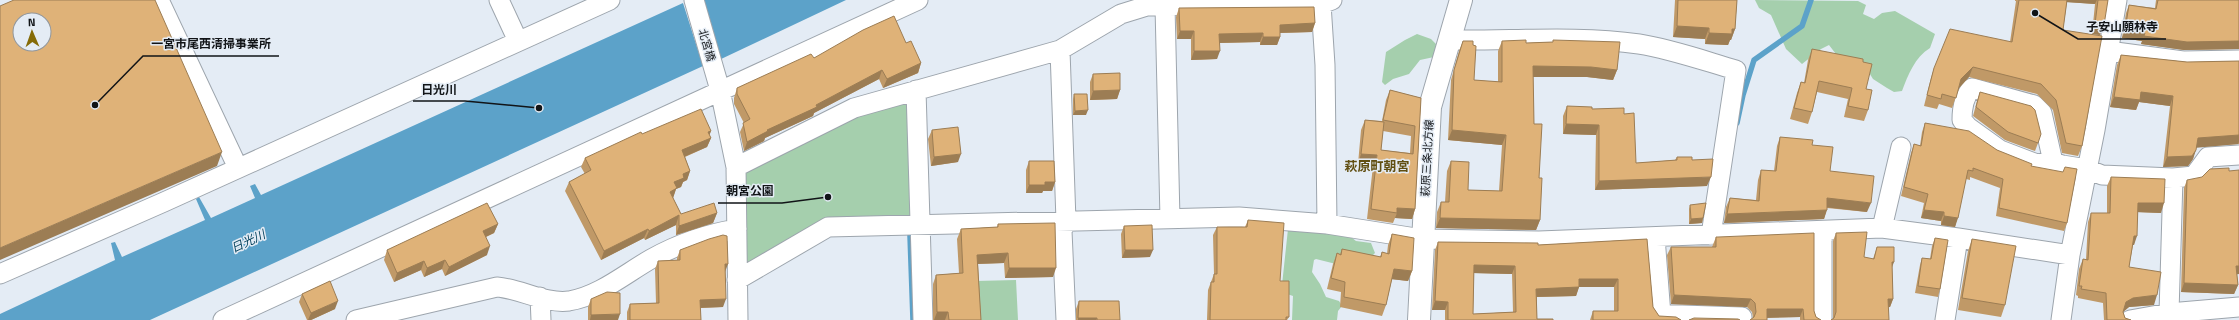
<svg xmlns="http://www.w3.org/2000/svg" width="2239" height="320" font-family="'Titillium Web','Noto Sans JP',sans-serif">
	<rect width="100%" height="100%" fill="#e4ecf5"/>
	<path fill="#a5cfad" d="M1755 0 1858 1 1866 5 1863 14 1874 19 1882 13 1895 11 1935 34 1930 48C1915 57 1908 75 1902 91L1894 92 1887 88 1873 79 1868 71 1839 58 1829 45 1821 49 1802 64 1786 49 1771 15 1759 8Z
		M1417 34 1431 39 1436 44 1434 57 1420 60 1409 74 1393 79 1385 85 1382 82 1386 52 1405 40Z
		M905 102 912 106 917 224 826 225 742 274 740 170 856 112Z
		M1288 229 1347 234 1356 241 1371 243 1375 253 1368 260 1336 264 1316 259 1314 260 1312 272 1320 284 1326 297 1339 301 1342 306 1338 311 1337 320H1292L1293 296 1287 294 1282 285Z
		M1016 280 1018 320H978L976 281Z"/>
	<path fill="#5ca2c9" d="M701 0H846L719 60Z
		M683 3 703 66 150 320H0V314L115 260 111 243 115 242 122 257 205 220 196 199 199 197 211 218 255 198 250 186 255 184 261 195Z"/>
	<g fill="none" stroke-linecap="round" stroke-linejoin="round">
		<path stroke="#5ca2c9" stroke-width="5.5" d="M1737 123 1743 95 1754 60 1802 26 1811 0
			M910 236 913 320"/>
		<g stroke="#9da5ad" stroke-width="21">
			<path id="minor" d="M159 0 238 168
				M499 0 518 41
				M694 0 720 90 736 167 738 320
				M1162 0 1165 6 1170 219
				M1321 4 1325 65 1327 224
				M1450 40C1513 41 1576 35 1639 44 1671 49 1705 61 1736 70L1711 235
				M1060 50 1066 221 1062 231 1066 320
				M2108 51 2183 61 2239 60
				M916 90 923 320
				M2053 162 2042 113 2034 105 1972 88C1964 96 1962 109 1962 120L1968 127 2000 150 2037 164 2053 162 2062 165 2087 169 2102 175 2173 178 2169 313
				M736 167 854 108 1060 50 1121 14 1147 6 1321 4 1332 0
				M2173 178 2194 176 2208 157 2239 155
				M1882 228 1901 147
				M1655 237 1661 315H1682V320
				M0 274 164 202 610 0
				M737 280 828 227 1239 217 1327 224 1422 239 1539 241 1882 228 1958 238
				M540 297 541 320
				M1682 315 1742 317V320
				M223 320 918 0
				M356 320 497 287C521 289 545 304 569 301 599 296 625 274 651 259 678 244 706 234 737 229
				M1822 320V231
				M1945 320 1958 238 2070 255
				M2061 320 2070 255 2095 130 2117 0
				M2130 320 2169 313 2239 307"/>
		</g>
		<g stroke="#9da5ad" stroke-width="24">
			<path id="major" d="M1419 320 1430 107 1461 0"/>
		</g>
		<use href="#minor" stroke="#fff" stroke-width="19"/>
		<use href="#major" stroke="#fff" stroke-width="22"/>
	</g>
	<path fill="#c09967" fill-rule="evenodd" d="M1675 0H1737L1735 29 1731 40H1730L1728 45 1705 44V39L1673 37Z
		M2015 0H2108L2100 35 2092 34 2095 4 2067 2 2063 30 2082 146 2078 156 2062 153 2053 110 2037 94 1969 77 1959 88 1952 108 1939 104 1937 109 1924 106 1931 78 1934 68 2010 42 2016 1H2015Z
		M2156 0H2239V49L2184 50 2141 44 2142 41 2122 38 2126 13 2129 5 2155 8Z
		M1179 8 1315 23 1312 32 1280 33V37L1277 45H1260V42L1219 43 1217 59 1191 60V39H1177L1176 17Z
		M1553 40 1617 70 1613 80 1587 77H1533L1534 124 1539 178 1540 220 1536 230 1436 228 1437 212 1441 202H1445L1447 171 1451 161 1468 190 1499 191 1502 145 1448 140 1451 80 1459 51 1463 41 1473 45 1474 80 1498 82V51L1502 41 1526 43 1553 42Z
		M906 43 921 63 918 73 883 88 879 79 814 113 813 116 765 138 764 141 744 151 740 132 744 123 734 104V98L737 88 814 58Z
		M1812 49 1863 62 1866 89 1868 110 1864 121 1844 117 1848 99 1817 92 1812 112 1808 124 1790 119 1797 93 1801 82 1804 83 1808 60Z
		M2121 55 2187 62 2239 61V144L2196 147 2193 159 2188 166 2163 167 2170 106 2139 102 2136 110 2110 107 2117 65Z
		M1093 74 1120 90 1117 99 1090 100V82Z
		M1390 90 1421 98 1415 209 1412 219 1395 218 1393 223 1367 219 1373 166 1358 164 1361 130 1365 120 1382 121 1386 100ZM1383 131 1411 136 1410 153 1381 150Z
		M1980 92 2038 143 2035 151 2005 140 1973 116 1977 101Z
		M1074 94 1086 115H1073V99Z
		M1567 106 1624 114 1636 163 1675 160 1677 157 1692 160 1707 186 1595 190 1596 135 1563 134V116Z
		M1925 123 1997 150 2031 166 2067 223 2064 231 1996 216 2000 188 1970 177V180L1966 179 1955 227 1941 225V221L1921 218 1924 203 1901 196 1911 153 1914 144 1920 146 1922 132Z
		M932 130 958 162 931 166 928 139Z
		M711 131 709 135 711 138 707 147 685 157 690 171 687 180 683 182 681 187 676 189 673 198 681 214 717 213 713 223 676 235V225L645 240 644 238 601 260 565 191 569 182 585 174 581 167 585 158Z
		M1780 137 1812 145 1830 171 1867 212 1827 208 1824 219 1724 223 1726 207 1730 198 1756 200 1758 180 1761 170 1774 171 1777 146Z
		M1029 161 1055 182 1052 191H1043L1042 193H1026V170Z
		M2111 177 2161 213 2138 212 2134 245H2133L2129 267 2154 305 2129 307 2123 312 2125 318 2131 320H2104L2103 303 2078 298V296L2076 295 2079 269 2083 259 2086 260 2088 222 2091 213H2107V186Z
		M2187 180 2239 274H2237L2238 285 2234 294 2181 292 2184 188Z
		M1690 205 1703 218 1702 223 1689 224V209Z
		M1248 220 1280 281 1289 317 1287 320H1207L1208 290 1214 274 1213 235 1217 227H1245Z
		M498 224 494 233 486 237 487 255 445 276 442 269 424 277 421 270 394 282 384 260 387 250Z
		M998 224 1053 277 1005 278 1004 263 978 264 981 320H933V284L936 275 959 273 957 239 961 229 997 227Z
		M1124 226 1150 257 1122 258 1121 234Z
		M1836 233 1864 257 1873 259 1877 247 1892 268 1893 299 1890 307 1833 319V241Z
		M1392 234 1412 271 1408 281 1392 279 1386 305 1382 316 1340 307 1341 292 1327 289 1333 264 1337 253 1340 254 1342 249 1380 257 1382 252 1387 254 1388 245Z
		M1716 237 1814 311 1816 317 1821 320H1800V317L1753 318 1752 312 1747 307 1671 304 1667 255 1671 247H1712Z
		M1935 238 1940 289 1938 297 1915 293 1920 265 1922 258 1930 259 1932 246Z
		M1647 239 1653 307 1659 316 1681 320H1590L1593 311H1614V287H1579L1576 296 1537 297V319L1553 320H1445V310H1432L1435 250 1438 242 1538 245ZM1474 273 1512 274 1513 312 1473 314Z
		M1972 239 2005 305 2001 317 1958 310 1968 251Z
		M680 250 725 271 723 307 700 308 701 320H627V312L630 304 656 303 655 269 658 261 677 260V258Z
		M302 294 335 309 311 320H307L299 302Z
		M591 299 618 320H588V307Z
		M1079 301 1120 320H1076V309Z"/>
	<path fill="#9c7d54" d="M2066 0H2097L2095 4 2065 2Z
		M1315 23 1312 32 1276 33 1280 25Z
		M2095 24 2104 25 2100 35 2092 34Z
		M1677 26 1709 28 1705 39 1673 37Z
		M1732 29H1735L1731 40H1730L1728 45 1705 44 1709 33Z
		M2125 30 2145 33 2142 41 2122 38Z
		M1180 31H1194L1191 39H1177Z
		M1263 33 1260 42 1216 43 1219 34Z
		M2144 36 2239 41V49L2184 50 2141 44Z
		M1263 37H1280L1277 45H1260Z
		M1194 51H1220L1217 59 1191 60Z
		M921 63 918 73 883 88 887 79Z
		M1533 66 1591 67 1617 70 1613 80 1587 77H1529Z
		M1973 67 1969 77 1958 89 1961 79Z
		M882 70 879 79 814 113 813 116 765 138 764 141 744 151 747 142 767 130 816 105Z
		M1120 90 1117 99 1090 100 1093 91Z
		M2141 92 2173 96 2170 106 2139 102 2136 110 2110 107 2114 97Z
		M1088 110 1086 115H1073L1075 111Z
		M1566 124 1599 125 1596 135 1563 134Z
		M1452 130 1506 135 1502 145 1448 140Z
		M711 131 708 139 711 138 707 147 679 159 682 150 708 132Z
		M2239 135V142L2238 144 2194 148 2198 138Z
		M2196 150 2193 159 2188 166 2163 167 2167 157Z
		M222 152 217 166 0 260V248Z
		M961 154 958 162 931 166 934 157Z
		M1361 154 1377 155 1373 166 1358 164Z
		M690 171 687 180 683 182 681 187 676 189 673 198 667 201 674 182 683 174Z
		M1711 177 1707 186 1595 190 1599 181Z
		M1045 182H1055L1052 191H1043L1042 193H1026L1029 185Z
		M1827 198 1871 203 1867 212 1824 207Z
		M2138 203H2164L2161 213 2134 212Z
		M1397 208 1415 209 1412 219 1395 218 1397 213Z
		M1827 210 1824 219 1724 223 1727 214Z
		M1924 210 1944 212 1941 221 1921 218Z
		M717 213 713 223 676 235 679 226Z
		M679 215 676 225 645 240 649 231Z
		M1944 216 1958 218 1955 227 1941 225Z
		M1440 218 1540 220 1536 230 1436 228Z
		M1703 218 1702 223 1689 224 1691 219Z
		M498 224 494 233 479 240 483 231Z
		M648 229 644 238 601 260 604 251Z
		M2134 236H2137L2134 245H2131Z
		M490 246 487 255 445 276 449 267Z
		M1125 250H1153L1150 257 1122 258Z
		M1008 253 1004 263 974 264 977 255Z
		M445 260 442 269 424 277 427 268Z
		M424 261 421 270 394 282 397 273Z
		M1892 262H1894L1891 270Z
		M725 264H728L725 272Z
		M1474 265 1515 266 1512 274 1471 273Z
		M2236 266H2239V274L2233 275Z
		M1009 268H1056L1053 277 1005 278Z
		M1394 269 1412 271 1408 281 1390 279Z
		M1579 279H1618L1614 287H1579L1576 296 1533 297 1536 289Z
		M2184 283 2238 285 2234 294 2181 292Z
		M1674 295 1751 299 1747 307 1671 304Z
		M2157 295 2154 305 2129 307 2123 312 2126 302 2133 298Z
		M726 299 723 307 697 308 700 300Z
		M1888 299H1893L1890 307H1885Z
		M338 301 335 309 311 320H308L311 313Z
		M1435 301 1448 302 1445 310H1432Z
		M1767 309H1803L1800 317 1764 318Z
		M937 312H948L945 320H934Z
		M620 314 618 320H590L591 315Z
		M1078 318H1097L1096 320H1078Z"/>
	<path fill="#dfb278" stroke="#9c7d54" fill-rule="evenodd" d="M14 0H155L222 152 0 248V6ZM20 20H44V44H20Z
		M1678 0H1737L1735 29H1732V34L1709 33V28L1677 26Z
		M2019 0H2067L2063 30 2102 36 2082 146 2066 143 2056 100 2041 84 1973 67 1961 79 1956 98 1942 94 1941 99 1927 95 1934 68 1950 29 2012 42Z
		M2098 0H2108L2104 25 2095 24Z
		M2158 0H2239V41L2187 42 2144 36 2145 33 2125 30 2129 5 2156 9Z
		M1314 7 1315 23 1280 25V37H1263V33L1219 34 1220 51H1194V31H1180L1179 8Z
		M894 16 906 43 911 41 921 63 887 79 882 70 816 105 817 107 767 130 768 131 747 142 743 123 750 119 737 94V88L811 54 814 58 863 30Z
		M1526 40V43L1553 42V40L1620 42 1617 70 1591 67 1533 66 1534 124H1542L1539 178H1542L1540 220 1440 218 1441 202H1449L1451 161 1469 162 1468 190 1502 191 1506 135 1452 130 1454 70 1463 41H1473V45L1476 46 1474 80 1502 82V41Z
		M1812 49 1863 59V62L1872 64 1866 89 1872 90 1868 110 1848 106 1852 88 1819 81 1812 112 1794 108 1801 82 1805 83Z
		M2121 55 2187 62 2239 61V135L2198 138 2196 150 2192 156 2167 157 2173 96 2141 92 2140 100 2114 97Z
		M1120 73V90L1093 91V74Z
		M1390 90 1421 98 1415 209 1397 208V213L1371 209 1377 155 1361 154 1365 120 1384 122 1381 150 1413 154 1415 126 1383 120Z
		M1980 92 2031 106 2035 110 2041 134 2038 143 2008 132 1976 107Z
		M1074 94H1087L1088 110 1075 111Z
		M1567 106 1592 107V109L1624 108V114L1634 113 1636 163 1677 160V157H1692V160L1713 159 1711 177 1599 181V125L1566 124Z
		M701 109 711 131 708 132 711 138 682 150 690 171 683 174 684 178 674 182 677 188 670 192 681 214 714 203 717 213 679 226V215L649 231 648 229 604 251 569 182 591 170 585 158 641 132 642 134Z
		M1925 123 1969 131 1997 150 2032 164 2031 166 2063 172 2065 167 2077 169 2067 223 1999 208 2003 179 1973 168V171L1968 170 1958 218 1944 216V212L1924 210 1928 194 1904 187 1914 144 1921 146Z
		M958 127 961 154 934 157 932 130Z
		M1780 137 1813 140 1812 145 1833 147 1830 171 1874 176 1871 203 1827 198V210L1727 214 1730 198 1759 201 1761 170 1776 171Z
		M1029 161H1054L1055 182H1045V185H1029Z
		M2229 168V171L2239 170V266H2236L2238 285 2184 283 2187 180 2202 177 2210 169Z
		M2111 177 2165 179 2164 203H2138L2137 236H2134L2129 267 2161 272 2157 295 2133 298 2126 302 2123 312 2125 318 2131 320H2107L2106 293 2081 289 2082 286H2079L2083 259 2088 260 2091 213H2110Z
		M487 203 498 224 483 231 490 246 449 267 445 260 427 268 424 261 397 273 387 250Z
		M1706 203 1703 218 1691 219 1690 205Z
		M1248 220 1284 223 1280 281H1289V317H1286V320H1210L1211 282H1214V274H1217V227H1247Z
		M1055 223 1056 268H1009L1008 253 977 255 981 320H949L948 312H937L936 275 963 273 961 229 998 227V224Z
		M1152 225 1153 250H1125L1124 226Z
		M1867 232 1864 257 1874 259 1877 247H1894V262H1892L1893 299H1888L1889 320H1831L1834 318 1836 312V233Z
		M1814 233V311L1816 317 1821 320H1804L1803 309H1767V320H1750L1754 317 1756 312 1755 303 1751 299 1674 295 1671 247H1716V237H1718Z
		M1392 234 1414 238 1412 271 1394 269 1386 305 1344 297 1345 282 1331 278 1337 253 1341 255 1342 249 1381 257 1382 252 1389 254Z
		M723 235 727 236 728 264H725L726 299 700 300 701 320H630V304L659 303 658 261 680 260V250L709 239Z
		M1935 238 1948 240 1940 289 1918 286 1922 258 1931 259Z
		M1647 239 1653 307 1659 316 1676 317 1681 320H1593V311H1618V279H1579V287L1536 289 1537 319H1553V320H1448V302L1435 301 1438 242 1538 243V245ZM1474 265 1515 266 1516 312 1473 314Z
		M1972 239 2016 246 2005 305 1962 298Z
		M330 281 338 301 311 313 302 294Z
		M607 292 620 293V314L591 315V299Z
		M1079 301H1119L1120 320H1097V318H1078Z
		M1694 318 1738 319 1740 320H1689Z"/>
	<g text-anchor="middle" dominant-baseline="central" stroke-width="3" stroke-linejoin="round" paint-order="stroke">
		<g font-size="11" fill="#111417" stroke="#e4ecf5">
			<text transform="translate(707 45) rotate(74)">北宮橋</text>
			<text transform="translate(1427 158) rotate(-87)">萩原三条北方線</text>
		</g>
		<g font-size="12" font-style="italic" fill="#05425d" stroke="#e4ecf5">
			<text transform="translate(248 241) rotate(-25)">日光川</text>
		</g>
		<g font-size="13" font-weight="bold" fill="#604e11" stroke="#e4ecf5">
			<text x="1377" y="166">萩原町朝宮</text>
		</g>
	</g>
	<path fill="none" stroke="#111417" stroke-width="1.5" d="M2035 13L2078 39H2166M95 105L143 56H279M539 108L465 101H413M828 197L782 203H718"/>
	<g fill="#111417" stroke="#e4ecf5" stroke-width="1.5">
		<circle cx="2035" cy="13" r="4"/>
		<circle cx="95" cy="105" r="4"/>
		<circle cx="539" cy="108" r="4"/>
		<circle cx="828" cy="197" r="4"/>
	</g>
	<g font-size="12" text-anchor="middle" font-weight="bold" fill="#111417" stroke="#e4ecf5" stroke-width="3" stroke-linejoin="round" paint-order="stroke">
		<text x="2122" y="31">子安山願林寺</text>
		<text x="211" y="48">一宮市尾西清掃事業所</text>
		<text x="439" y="94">日光川</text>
		<text x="750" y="195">朝宮公園</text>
	</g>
	<g transform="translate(32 32) rotate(358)"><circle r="19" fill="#e4ecf5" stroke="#90969c"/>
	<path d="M0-3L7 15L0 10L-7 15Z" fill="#856b07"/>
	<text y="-6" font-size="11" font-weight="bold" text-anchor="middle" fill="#111417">N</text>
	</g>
</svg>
